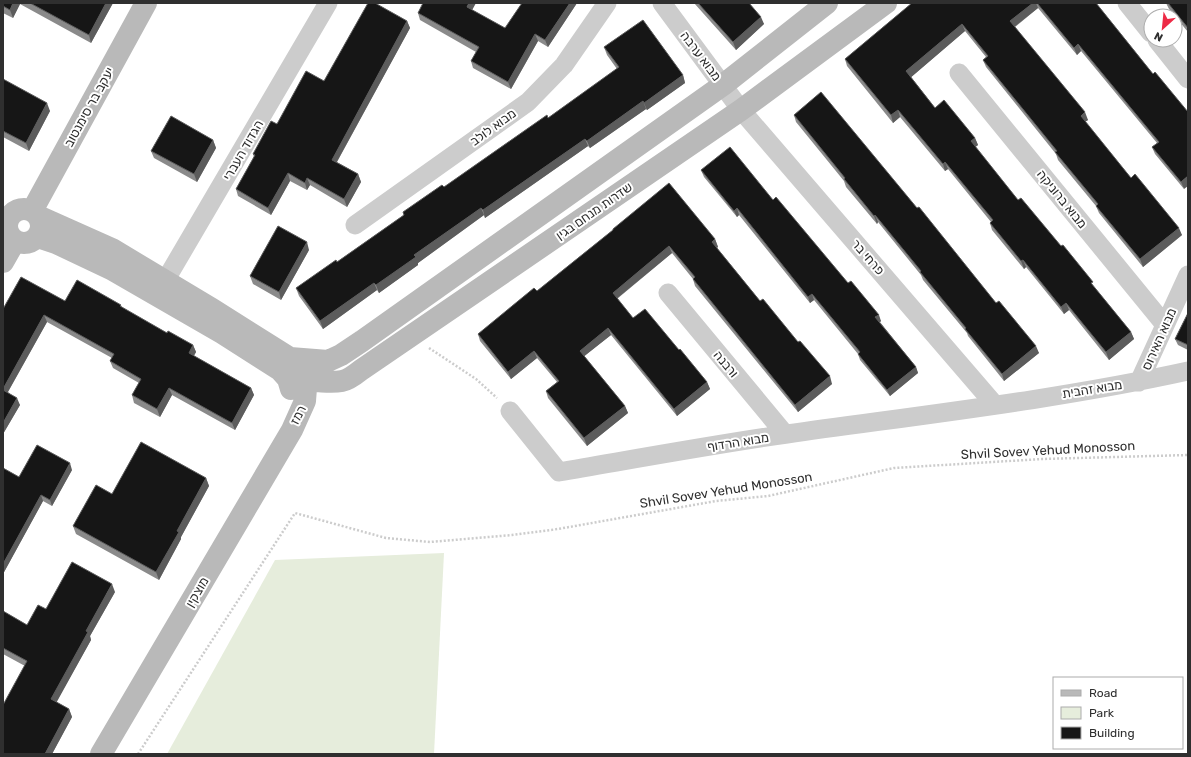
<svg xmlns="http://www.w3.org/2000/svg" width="1191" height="757" font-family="Rubik,Heebo,sans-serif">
	<rect width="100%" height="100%" fill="#fff"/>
	<path fill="#e6eddc" d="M444 553 434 754H167L275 560Z"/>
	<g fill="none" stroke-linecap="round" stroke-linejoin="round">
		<path stroke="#ccc" stroke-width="2.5" stroke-dasharray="2 2" stroke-linecap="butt" d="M429 348 476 379 497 398
			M138 754 295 513 386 538 430 542 512 535 558 529 716 501 768 496 894 468 1042 459 1188 455"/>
		<path stroke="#ccc" stroke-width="19" d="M662 3 741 110 995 405
			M1127 3 1151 33
			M1157 40 1188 79
			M959 73 1165 325
			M355 225 528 102 564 65 607 3
			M158 293 328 3
			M668 293 785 434
			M1139 382 1188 275
			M510 411 559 472C635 459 711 445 787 434 921 415 1056 400 1188 371"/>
		<path stroke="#b9b9b9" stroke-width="22" d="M7 226a17 17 0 1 1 34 0a17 17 0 1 1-34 0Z
			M32 211 146 3
			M38 216 112 249 212 309 290 358 299 368 305 379 306 388 305 401 292 430 101 754
			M38 237 56 243 111 269 222 333 280 370 288 379 291 389
			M3 262 15 241
			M290 358 328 361 341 355 362 341 723 85 827 3
			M292 379C308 379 326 384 342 381 348 380 356 374 361 370L741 110 886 3"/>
	</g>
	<path fill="#8a8a8a" d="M3 3H113L91 43 20 4 13 18 3 13Z
		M577 3 548 47 538 41 511 89 473 68 471 61 476 52 420 20 418 13 472 10 505 28Z
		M694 3H749L764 24 736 50Z
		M912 3H1096L1153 74 1184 189 1155 154 1152 147 1157 143 1081 51 1077 55 1038 8 1015 27 1088 120 1085 122 1131 178 1182 235 1143 267 1099 213 1096 206 1058 160 1056 154 986 67 983 60 986 57 965 31 911 77 935 108 975 138 978 145 975 147 1018 200 1095 288 1131 332 1134 339 1109 360 1069 310 1064 314 1026 267 1024 269 992 230 990 223 991 222 948 169 945 171 900 117 893 123 847 66 845 59Z
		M1166 3H1188V32L1169 9Z
		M407 21 410 28 337 162 358 174 361 182 347 207 310 185 307 190 290 181 271 215 238 196 236 189 254 157 253 154 277 124 324 81Z
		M604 47 683 75 685 83 647 110 646 109 590 148 588 146 485 218 484 215 418 263V265L379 293 377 290 323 329 299 296 296 288 337 262 404 215 403 212 444 187 548 118 617 69 607 55Z
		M3 79 50 111 29 151 3 137Z
		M794 115 996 303 1039 353 1004 381 968 336 967 333 923 280 921 275 878 222 877 224 846 187 844 181 796 122Z
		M213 140 216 148 197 182 154 158 151 151Z
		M701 170 773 200 881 321 880 322 916 367 918 373 890 396 860 360 858 354 814 300 810 303 739 215 737 217 704 177Z
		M613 229 715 239 718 247 717 248 760 301 832 384 798 412 695 286 693 279 672 253 617 299 633 318 679 350 707 382 710 389 677 416 611 335 584 356 625 406 628 413 587 446 548 398 546 391 557 382 537 358 511 379 480 341 478 334 537 291 613 230Z
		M309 250 281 300 253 284 250 276Z
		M65 301 121 305 122 308 167 333 193 345 196 352 194 356 251 388 254 395 235 430 172 395 160 417 134 403 132 395 139 383 113 368 110 361 112 358 47 322 8 392 20 405 3 434V309Z
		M1188 313V350L1178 345 1175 339Z
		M3 468 19 477 72 470 52 506 43 501 3 574Z
		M206 478 209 486 181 537V539L159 580 76 534 73 526 112 494Z
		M115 592 90 636 91 640 56 702 69 709 72 717 52 754 25 666 3 654V611L27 625 46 609Z"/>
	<path fill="#5c5c5c" d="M13 3H20V4L13 18 10 10Z
		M106 3H113L91 43 89 35Z
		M469 3H476L470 14 467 7Z
		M570 3H577L548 47 545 40Z
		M1033 3H1036L1038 8 1013 28 1010 21Z
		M761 17 764 24 736 50 733 42Z
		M407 21 410 28 334 167 332 160Z
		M962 24 965 31 909 79 906 71Z
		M535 34 538 41 511 89 508 82Z
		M1078 44 1081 51 1077 55 1074 48Z
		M683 75 685 83 647 110 644 103Z
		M643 101 646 109 590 148 587 141Z
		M47 103 50 111 29 151 26 143Z
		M898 110 900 117 893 123 891 115Z
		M1085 112 1088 120 1083 123 1081 116Z
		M975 138 978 145 973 149 971 141Z
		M585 139 588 146 485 218 483 210Z
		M213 140 216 148 197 182 194 174Z
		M945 162 948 169 945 171 943 164Z
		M288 173 290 181 271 215 268 208Z
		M358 174 361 182 347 207 344 199Z
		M1188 176V186L1184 189 1181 182Z
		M307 178 310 185 307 190 305 183Z
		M481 208 484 215 418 263V265L379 293 376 285 414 255Z
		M737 208 739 215 737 217 734 211Z
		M875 215 878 222 877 224 874 216Z
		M1179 228 1182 235 1143 267 1140 259Z
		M715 239 718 247 715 249 712 242Z
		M307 242 309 250 281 300 279 292Z
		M669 246 672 253 615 300 613 293Z
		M1023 260 1026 267 1024 269 1021 261Z
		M374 283 377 290 323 329 320 321Z
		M812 294 814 300 810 303 808 297Z
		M1066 303 1069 310 1064 314 1061 307Z
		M44 315 47 322 5 397 3 389Z
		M879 315 881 321 878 324 875 317Z
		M608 328 611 335 582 358 580 351Z
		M1131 332 1134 339 1109 360 1106 352Z
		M193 345 196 352 191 360 189 353Z
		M1036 346 1039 353 1004 381 1002 374Z
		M534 351 537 358 511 379 508 372Z
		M916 367 918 373 890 396 887 390Z
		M830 376 832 384 798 412 795 405Z
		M707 382 710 389 677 416 674 409Z
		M169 388 172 395 160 417 157 409Z
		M251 388 254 395 235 430 232 423Z
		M17 398 20 405 3 434V423Z
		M625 406 628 413 587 446 584 438Z
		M70 463 72 470 52 506 50 500Z
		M206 478 209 486 181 537V539L159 580 156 572 177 531Z
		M41 495 43 501 3 574V564Z
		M112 584 115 592 90 636 91 640 54 707 51 699 86 631Z
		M69 709 72 717 52 754H45Z"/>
	<path fill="#161616" stroke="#5c5c5c" d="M3 3H13L10 10 3 6Z
		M30 3H106L89 35Z
		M368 3H375L407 21 332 160 358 174 344 199 307 178 305 183 288 173 268 208 236 189 255 155 253 154 271 121 277 124 306 71 324 81Z
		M423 3H469L467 7 505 28 522 3H570L545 40 535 34 508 82 471 61 479 47 418 13Z
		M698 3H749L761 17 733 42Z
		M912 3H1033L1010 21 1085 112 1081 116 1131 178 1135 174 1179 228 1140 259 1096 206 1098 204 1055 152 1057 151 983 60 988 56 962 24 906 71 935 108 944 100 975 138 971 141 1018 200 1021 198 1061 246 1063 245 1093 282 1091 283 1131 332 1106 352 1066 303 1061 307 1023 260 1021 261 990 223 993 220 945 162 943 164 898 110 891 115 845 59Z
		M1037 3H1096L1153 74 1155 72 1188 112V176L1181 182 1152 147 1159 142 1078 44 1074 48Z
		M1168 3H1188V28Z
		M643 20 683 75 644 103 643 101 587 141 585 139 483 210 481 208 414 255 416 257 376 285 374 283 320 321 296 288 336 260 337 262 404 215 403 212 442 185 444 187 547 115 548 118 619 67 604 47Z
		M3 79 47 103 26 143 3 131Z
		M821 92 917 208 919 207 996 303 999 301 1036 346 1002 374 965 329 966 328 920 272 921 271 875 215 874 216 844 179 845 178 794 115Z
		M171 116 213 140 194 174 151 151Z
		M730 147 773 200 776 197 848 283 851 281 879 315 875 317 916 367 887 390 858 354 860 352 812 294 808 297 737 208 734 211 701 170Z
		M669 183 715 239 712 242 760 301 763 299 798 342 800 341 830 376 795 405 693 279 695 277 669 246 613 293 633 318 645 309 679 350 680 349 707 382 674 409 608 328 580 351 625 406 584 438 546 391 559 381 534 351 508 372 478 334 534 288 537 291 613 230V229Z
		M278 226 307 242 279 292 250 276Z
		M21 277 65 301 77 280 121 305 120 306 167 333 168 331 193 345 189 353 251 388 232 423 169 388 157 409 132 395 141 379 110 361 114 354 44 315 3 389V309Z
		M1188 313V345L1175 339Z
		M3 390 17 398 3 423Z
		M141 442 206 478 177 531 179 532 156 572 73 526 96 485 112 494Z
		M37 445 70 463 50 500 41 495 3 564V468L19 477Z
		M72 562 112 584 86 631 88 632 51 699 69 709 45 754H3V705L27 661 3 648V611L27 625 38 605 46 609Z"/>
	<g text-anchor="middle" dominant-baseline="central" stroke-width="4" stroke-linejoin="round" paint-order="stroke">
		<g font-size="13" fill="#2f2f2f" stroke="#fff">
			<text transform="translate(701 56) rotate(53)">מבוא ערבה</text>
			<text transform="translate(89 107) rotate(-61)">יעקב בר סימנטוב</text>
			<text transform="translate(493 127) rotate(-36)">מבוא לולב</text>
			<text transform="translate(243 150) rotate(-60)">הגדוד העברי</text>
			<text transform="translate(1062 199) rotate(51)">מבוא ברוניקה</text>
			<text transform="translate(594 211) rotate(-35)">שדרות מנחם בגין</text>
			<text transform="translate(868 257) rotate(49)">פרחי בר</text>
			<text transform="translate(1159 339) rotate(-66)">מבוא האירוס</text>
			<text transform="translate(726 364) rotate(50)">ורבנה</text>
			<text transform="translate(1092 389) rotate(-9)">מבוא זהבית</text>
			<text transform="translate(298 415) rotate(-63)">רמז</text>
			<text transform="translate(738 442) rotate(-9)">מבוא הרדוף</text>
			<text transform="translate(1048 450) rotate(-3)">Shvil Sovev Yehud Monosson</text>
			<text transform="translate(726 490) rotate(-9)">Shvil Sovev Yehud Monosson</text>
			<text transform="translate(197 592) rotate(-60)">מוצקין</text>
		</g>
	</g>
	<rect width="1191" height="757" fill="none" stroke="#2f2f2f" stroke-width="8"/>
	<rect x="1053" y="677" width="130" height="72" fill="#ffffff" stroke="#acacac"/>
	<rect x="1061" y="690" width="20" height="6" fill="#b9b9b9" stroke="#acacac"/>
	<text x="1089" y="697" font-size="12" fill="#2f2f2f">Road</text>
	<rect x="1061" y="707" width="20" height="12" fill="#e6eddc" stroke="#acacac"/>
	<text x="1089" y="717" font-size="12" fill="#2f2f2f">Park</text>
	<rect x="1061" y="727" width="20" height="12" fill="#161616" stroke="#acacac"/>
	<text x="1089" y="737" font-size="12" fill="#2f2f2f">Building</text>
	<g transform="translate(1163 28) rotate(207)"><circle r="19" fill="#ffffff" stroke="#acacac"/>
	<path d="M0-3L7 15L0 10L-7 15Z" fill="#ed2a46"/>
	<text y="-6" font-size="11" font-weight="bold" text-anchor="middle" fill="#2f2f2f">N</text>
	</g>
</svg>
